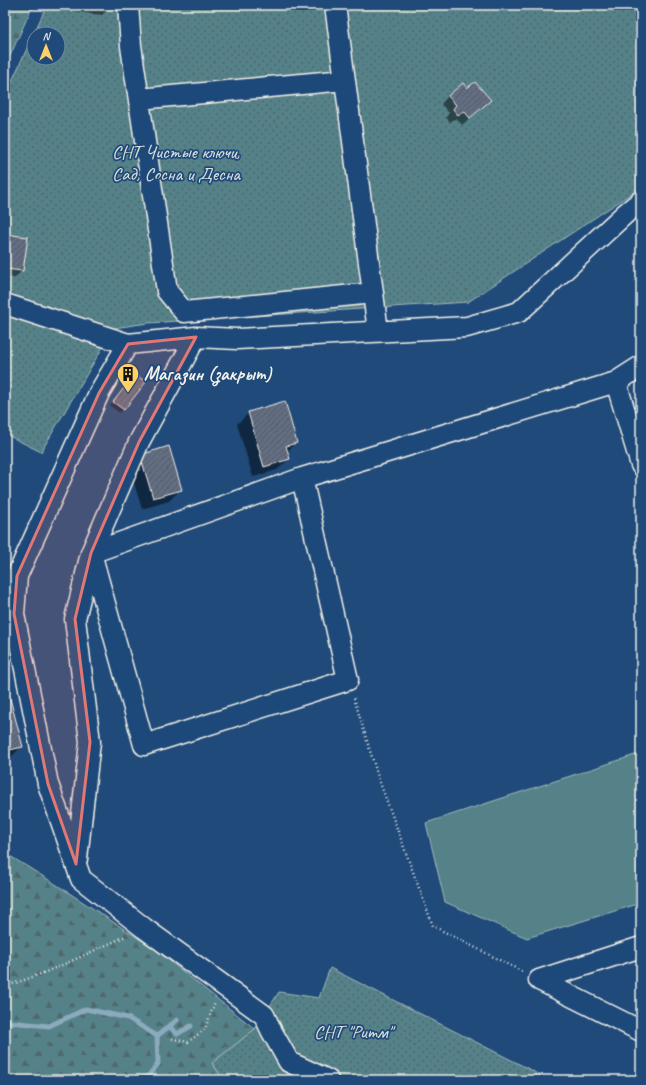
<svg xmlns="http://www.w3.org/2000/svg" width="646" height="1085" font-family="Caveat,sans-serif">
	<defs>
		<pattern id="forest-firs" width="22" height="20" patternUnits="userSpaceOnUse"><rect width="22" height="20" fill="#548189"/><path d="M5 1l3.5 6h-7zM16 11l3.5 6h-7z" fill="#4f676b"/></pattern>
		<pattern id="garden-dots" width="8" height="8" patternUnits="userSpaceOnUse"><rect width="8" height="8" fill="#548189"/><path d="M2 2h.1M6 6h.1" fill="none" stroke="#4f676b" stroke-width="1.8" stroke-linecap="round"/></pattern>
		<pattern id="building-hatch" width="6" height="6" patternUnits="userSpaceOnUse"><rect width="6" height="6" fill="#646e84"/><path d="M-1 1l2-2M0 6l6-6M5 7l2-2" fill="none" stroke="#555962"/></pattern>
	</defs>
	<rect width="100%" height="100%" fill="#1f4a7a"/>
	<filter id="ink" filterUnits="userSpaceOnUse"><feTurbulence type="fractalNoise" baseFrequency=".025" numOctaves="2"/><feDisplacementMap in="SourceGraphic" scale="8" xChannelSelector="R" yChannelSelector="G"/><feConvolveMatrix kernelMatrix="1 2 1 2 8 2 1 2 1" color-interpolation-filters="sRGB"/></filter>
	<g filter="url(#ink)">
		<path fill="#548189" stroke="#a4b9b8" d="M641 753V903L527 938 445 902 426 823Z"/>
		<path fill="url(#forest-firs)" stroke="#a4b9b8" d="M5 5H33L5 67Z
			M5 853 57 885 156 950 255 1029 212 1063 224 1080H5Z"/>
		<path fill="url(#garden-dots)" stroke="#a4b9b8" fill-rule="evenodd" d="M47 5H641V187L468 302 148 323 114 328 41 452 5 434V96ZM34 34H58V58H34Z
			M330 968 531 1070 547 1080H224L212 1063 255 1029 279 992 319 998Z"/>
		<path fill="#0007" d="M67 5H110L109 8 102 15 72 11 73 6Z
			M467 90 490 100 462 125 456 118 450 122 446 117 449 113 441 104 448 96Z
			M5 235 22 270 15 278 5 277Z
			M135 375 144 382 120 413 110 406Z
			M249 413 296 442 287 452 289 459 277 470 253 477 237 424Z
			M140 455 180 490 169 501 142 509 129 467Z
			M5 684 21 747 10 758 5 759Z"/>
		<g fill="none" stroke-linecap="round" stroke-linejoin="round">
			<path stroke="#8babbc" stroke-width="5" d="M5 1017 9 1022 49 1026 86 1009 128 1018 157 1036 158 1064 148 1076 137 1080
				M169 1026 177 1034 191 1026
				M157 1036 177 1020"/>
		</g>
		<path fill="url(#building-hatch)" stroke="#f4f1e8" d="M475 82 491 100 470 118 464 111 458 115 453 109 456 105 448 96 463 83 467 88Z
			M5 234 28 237 23 271 5 269Z
			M135 374 146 382 124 410 113 402Z
			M285 401 297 443 286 446 290 459 264 467 248 412Z
			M169 446 182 490 153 498 140 455Z
			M5 680 23 747 5 751Z"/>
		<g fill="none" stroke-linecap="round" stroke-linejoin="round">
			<g stroke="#f4f1e8" stroke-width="23">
				<path id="minor" d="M128 5 131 46 167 291 184 312 373 293
					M335 5 378 331
					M139 99 345 80
					M5 304 128 344
					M616 382 641 465
					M302 478 348 680 144 745 91 553 302 478 616 382 641 366
					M77 859 90 742 75 619 91 553 139 442 196 337
					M641 947 539 980 641 1031
					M328 1080 289 1062 271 1030 264 1015 144 928 81 879 48 784 14 614 17 576 99 393 128 344 196 337 237 339 467 327 519 312 626 213 641 201"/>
			</g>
			<path stroke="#f4f1e8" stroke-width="2.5" stroke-dasharray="1 3" stroke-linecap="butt" d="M354 698 378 777 433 926 523 972
				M5 986C47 974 86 954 126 936
				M168 1038 188 1042 205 1029 215 1002"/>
			<use href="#minor" stroke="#1f4a7a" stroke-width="20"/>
		</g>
	</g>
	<path fill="#e27875" fill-opacity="0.2" stroke="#e27875" stroke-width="3" stroke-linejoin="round" d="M196 337 139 442 91 553 75 619 90 742 76 864 48 784 14 614 17 576 99 393 128 344Z"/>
	<defs>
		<g id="building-pin" transform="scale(1.15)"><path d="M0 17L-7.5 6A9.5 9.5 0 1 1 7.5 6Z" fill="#ffd166" stroke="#1f4a7a"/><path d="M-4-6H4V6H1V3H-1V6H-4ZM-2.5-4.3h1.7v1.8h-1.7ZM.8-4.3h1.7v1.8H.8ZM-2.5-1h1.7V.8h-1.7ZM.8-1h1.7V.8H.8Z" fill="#111"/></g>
	</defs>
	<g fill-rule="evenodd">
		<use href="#building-pin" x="128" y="374"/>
	</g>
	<g text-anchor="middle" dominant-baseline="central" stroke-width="3.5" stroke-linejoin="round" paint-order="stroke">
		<g font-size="19" fill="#dce0da" stroke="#1f4a7a">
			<text x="176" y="152">СНТ Чистые ключи,<tspan x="176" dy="22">Сад, Сосна и Десна</tspan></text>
			<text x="353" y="1032">СНТ "Ритм"</text>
		</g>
		<g font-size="19" font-weight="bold" fill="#f4f1e8" stroke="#1f4a7a" text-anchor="start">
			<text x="144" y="374">Магазин (закрыт)</text>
		</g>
	</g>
	<rect width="646" height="1085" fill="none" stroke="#1f4a7a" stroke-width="20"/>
	<rect x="10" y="10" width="626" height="1065" fill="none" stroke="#f4f1e8" stroke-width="1.5" filter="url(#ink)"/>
	<g transform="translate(46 46)"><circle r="19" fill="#1f4a7a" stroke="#748da6"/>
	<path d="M0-3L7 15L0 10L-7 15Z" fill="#ffd166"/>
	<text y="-6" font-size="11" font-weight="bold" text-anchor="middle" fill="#f4f1e8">N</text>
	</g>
</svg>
